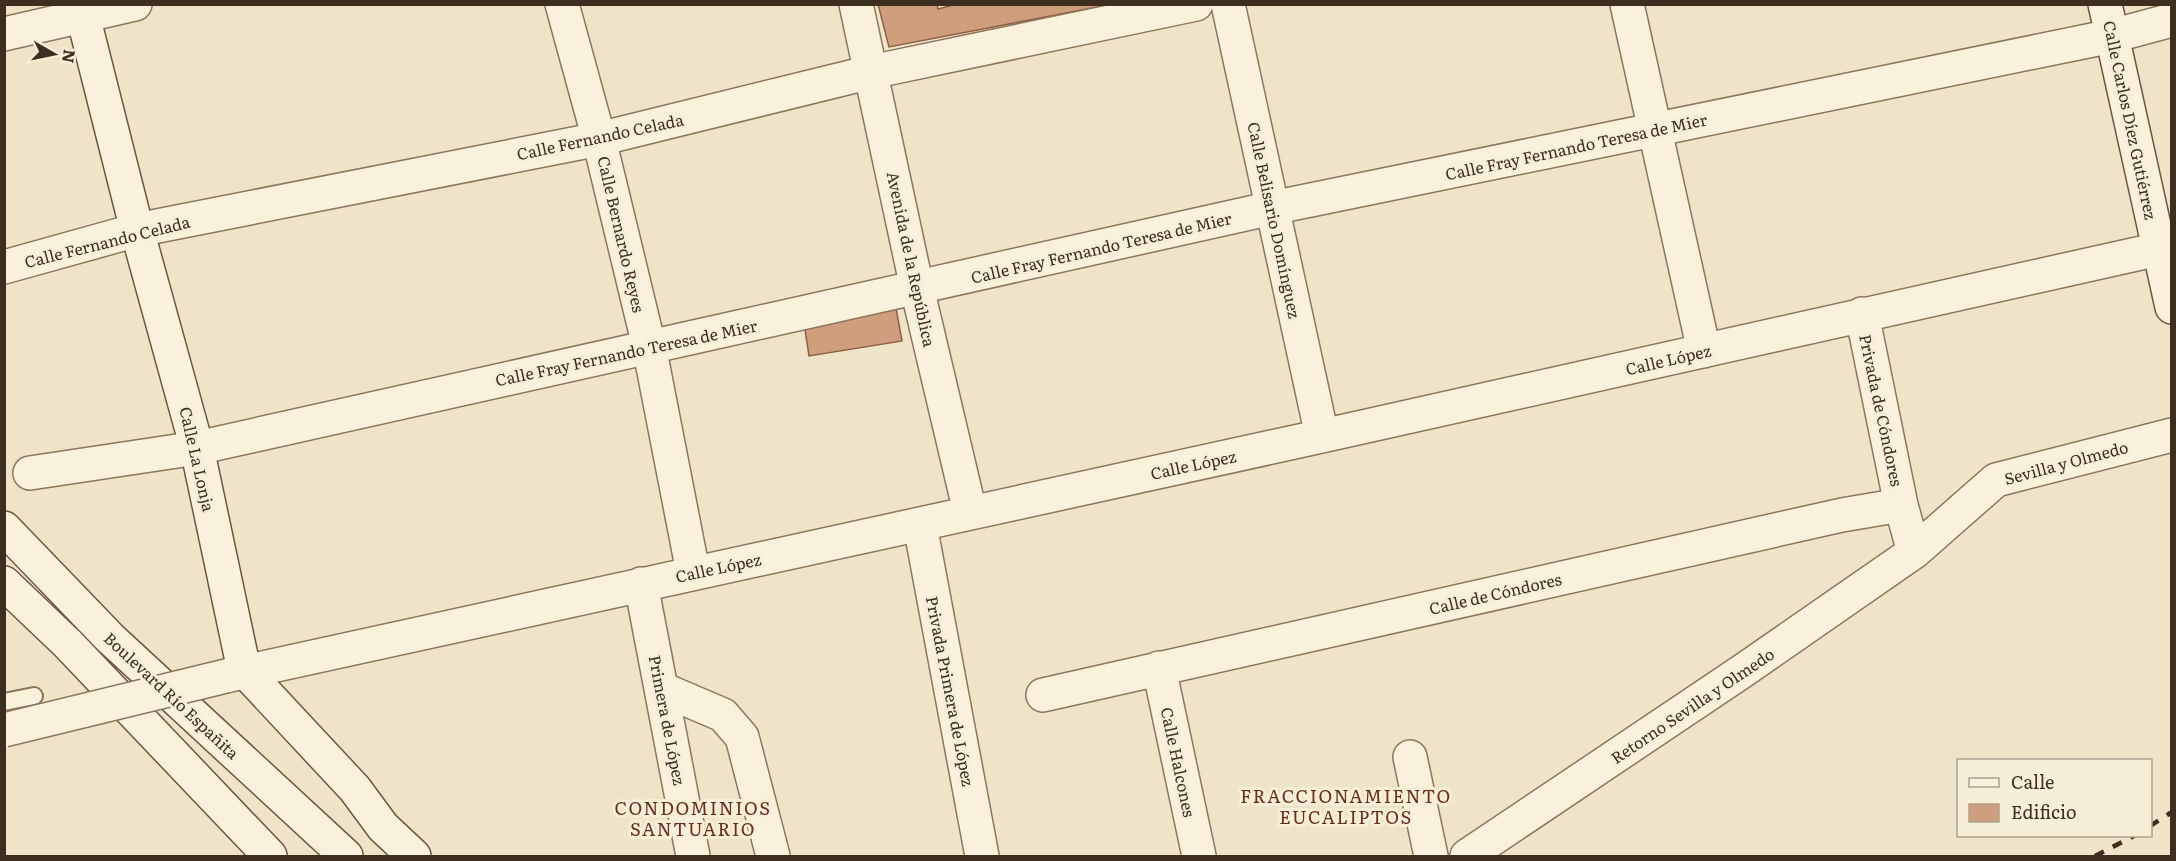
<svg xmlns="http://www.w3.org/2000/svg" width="2176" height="861" font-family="Literata,serif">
	<rect width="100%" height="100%" fill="#f0e4c8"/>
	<path fill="#cf9f7d" stroke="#8d5f41" stroke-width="1.5" d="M878 4H937L938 9 957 4H1113L889 47Z
		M896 308 902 341 809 356 804 323Z"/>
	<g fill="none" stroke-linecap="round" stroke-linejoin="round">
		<g stroke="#8d765c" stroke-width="20">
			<path id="lane" d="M4 702 34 696"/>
		</g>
		<g stroke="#8d765c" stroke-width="36">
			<path id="street" d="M562 4 599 139 649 346 693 572
				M856 4 917 288 970 512
				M1228 4 1322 436
				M1627 4 1704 351
				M4 34 135 4
				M4 267 137 230 599 139 871 72 1196 4
				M1862 314 1901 505
				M30 473 197 448 1272 208 2112 36 2172 20
				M920 525 982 856
				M641 584 693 856
				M1159 668 1199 856
				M226 676 1322 436 2159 249
				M662 689 723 715 742 737 773 856
				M1043 695 1842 515 1901 505 1914 552
				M1410 757 1431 856
				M1467 856 1744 670 1914 552 1996 480 2172 435"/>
		</g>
		<g stroke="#6f573f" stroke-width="36">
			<path id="secondary" d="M80 4 137 230 197 448 244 670 355 789 383 827 414 856
				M2105 4 2172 307
				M4 528 110 638 346 856
				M4 583 68 644 270 856"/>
		</g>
		<use href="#lane" stroke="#faf1dc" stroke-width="16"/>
		<use href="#street" stroke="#faf1dc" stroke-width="33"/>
		<use href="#secondary" stroke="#faf1dc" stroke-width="33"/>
		<path stroke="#3d2e20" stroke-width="4.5" stroke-dasharray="10 10" stroke-linecap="butt" d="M2150 826 2172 812
			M2095 856 2134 836"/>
		<g stroke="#8d765c" stroke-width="36" stroke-linecap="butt">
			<path id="street-bridge" d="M4 730 226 676"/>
		</g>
		<use href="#street-bridge" stroke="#faf1dc" stroke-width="33"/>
	</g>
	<g text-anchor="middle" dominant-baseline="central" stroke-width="6" stroke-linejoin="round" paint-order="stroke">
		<g font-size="16" fill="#3d2e20" stroke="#f7eed8">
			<text transform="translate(2131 120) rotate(78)">Calle Carlos Díez Gutiérrez</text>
			<text transform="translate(600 136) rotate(-12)">Calle Fernando Celada</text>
			<text transform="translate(1576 146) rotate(-12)">Calle Fray Fernando Teresa de Mier</text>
			<text transform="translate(1275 220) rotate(78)">Calle Belisario Domínguez</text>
			<text transform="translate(622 234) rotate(77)">Calle Bernardo Reyes</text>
			<text transform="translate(107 241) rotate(-14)">Calle Fernando Celada</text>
			<text transform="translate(1101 247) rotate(-13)">Calle Fray Fernando Teresa de Mier</text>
			<text transform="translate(912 259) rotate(78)">Avenida de la República</text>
			<text transform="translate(626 352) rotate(-12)">Calle Fray Fernando Teresa de Mier</text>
			<text transform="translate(1668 359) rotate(-13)">Calle López</text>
			<text transform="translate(1882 410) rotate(78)">Privada de Cóndores</text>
			<text transform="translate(198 459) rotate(77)">Calle La Lonja</text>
			<text transform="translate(2066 462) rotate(-15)">Sevilla y Olmedo</text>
			<text transform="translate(1193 464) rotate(-12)">Calle López</text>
			<text transform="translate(718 567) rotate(-12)">Calle López</text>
			<text transform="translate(1495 593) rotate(-13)">Calle de Cóndores</text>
			<text transform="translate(951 691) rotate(79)">Privada Primera de López</text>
			<text transform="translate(172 695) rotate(43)">Boulevard Río Españita</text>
			<text transform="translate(1692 705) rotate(-34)">Retorno Sevilla y Olmedo</text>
			<text transform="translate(668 720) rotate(79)">Primera de López</text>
			<text transform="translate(1179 762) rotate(78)">Calle Halcones</text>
		</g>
		<g font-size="18" letter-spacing="1.5" fill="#6b2e1e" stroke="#f7eed8">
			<text x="1346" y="795">FRACCIONAMIENTO<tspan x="1346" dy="21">EUCALIPTOS</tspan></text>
			<text x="693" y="807">CONDOMINIOS<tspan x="693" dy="21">SANTUARIO</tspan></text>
		</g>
	</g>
	<rect width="2176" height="861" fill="none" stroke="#3d2e20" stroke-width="12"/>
	<rect x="1957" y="759" width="195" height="78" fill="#f7eed8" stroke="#ada18e" stroke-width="1.5"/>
	<rect x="1969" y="778" width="30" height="9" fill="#faf1dc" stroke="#ada18e" stroke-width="1.5"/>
	<text x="2011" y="789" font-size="18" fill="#3d2e20">Calle</text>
	<rect x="1969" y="804" width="30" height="18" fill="#cf9f7d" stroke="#ada18e" stroke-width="1.5"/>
	<text x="2011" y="819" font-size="18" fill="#3d2e20">Edificio</text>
	<g transform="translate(54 54) rotate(99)" stroke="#f7eed8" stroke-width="4.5" paint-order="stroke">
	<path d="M0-4.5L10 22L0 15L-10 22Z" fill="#3d2e20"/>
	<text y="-9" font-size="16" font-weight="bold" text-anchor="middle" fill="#3d2e20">N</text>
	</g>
</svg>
